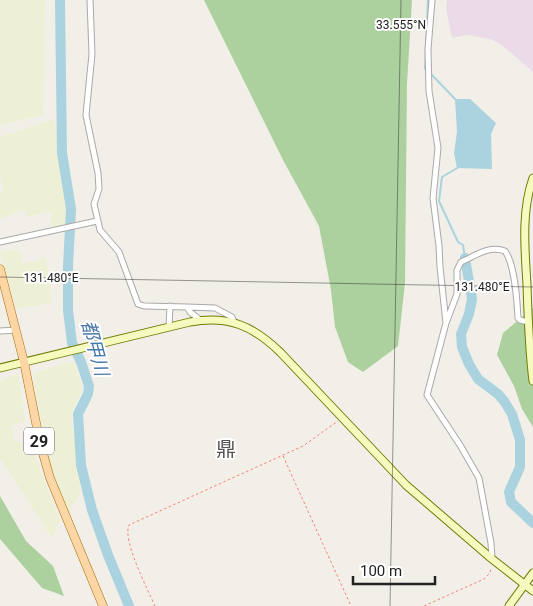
<svg xmlns="http://www.w3.org/2000/svg" width="533" height="606" font-family="Roboto,'Noto Sans JP',sans-serif">
	<rect width="100%" height="100%" fill="#f2efe9"/>
	<path fill="#ebdbe8" d="M447 0H533V72L502 45 490 39 467 35 452 38 446 9Z"/>
	<path fill="#eef0d5" d="M0 0H45L43 115 0 125Z
		M54 119 67 200 65 226 50 230 51 211 27 217 24 209 0 219V194L4 191 0 174V137Z
		M19 249 23 264 46 258 52 303 16 309 0 252Z
		M74 361 83 387 71 415 81 491 68 514 46 453 33 373Z
		M18 373 25 421 12 426 14 439 33 451 60 521 52 538 0 458V382Z"/>
	<path fill="#add19e" d="M204 0H412L407 84 405 283 398 346 363 372 348 362 335 327 331 290 319 226 283 160Z
		M533 308V427L522 409 514 386 497 355 503 333Z
		M0 496 26 541 53 566 64 596 42 588 0 539Z"/>
	<path fill="#aad3df" d="M455 99H470L496 123 491 134 492 169 457 168 454 153 457 132Z"/>
	<g fill="none" stroke-linecap="round" stroke-linejoin="round">
		<path stroke="#aad3df" stroke-width="2" d="M425 69 428 0
			M432 75 456 100
			M459 167 442 177 439 201 458 242 463 245 465 258"/>
		<path stroke="#aad3df" stroke-width="10" d="M60 0 62 153 71 209 68 266V310L72 343 81 362 89 386 88 394 78 414 81 465 92 510 108 555 129 606
			M465 258 472 299 469 314 461 334 462 347 469 364 478 379 498 394 504 401 512 414 520 440V467L509 492 511 502 533 523"/>
		<g stroke="#a9a9a9" stroke-width="7">
			<path id="street" d="M90 0 92 54 86 115 98 173 99 189 94 204 100 230 119 252 138 304 144 306 187 307 190 312 200 320
				M432 0 428 49 429 91 438 148 433 198 439 246 440 267 446 323
				M0 242 97 221
				M187 307 215 308 232 317 234 322
				M169 327 170 306
				M0 331 16 330
				M492 559 491 543 479 478 460 445 427 395 446 323 457 294V270L461 262C475 256 489 245 505 251 515 265 517 300 518 318L520 320 528 322"/>
		</g>
		<g stroke="#707d05" stroke-width="9">
			<path id="secondary" d="M533 178C521 212 525 250 527 285 528 317 529 349 533 381
				M0 368 190 322C229 315 253 326 280 352L406 485 492 559 533 591
				M509 606 533 573"/>
		</g>
		<g stroke="#a06b00" stroke-width="9">
			<path id="primary" d="M0 269 24 362 40 443 50 478 103 606"/>
		</g>
		<path stroke="#fa8072" stroke-width="1" stroke-dasharray="2.5 2.5" stroke-linecap="butt" d="M283 456 351 606
			M155 606C148 590 122 540 129 525L303 446 338 421
			M424 606 484 579 490 573 491 568"/>
		<use href="#street" stroke="#fff" stroke-width="5"/>
		<use href="#secondary" stroke="#f7fabf" stroke-width="7"/>
		<use href="#primary" stroke="#fcd6a4" stroke-width="8"/>
	</g>
	<path fill="none" stroke="#222" stroke-width="1" stroke-opacity="0.45" d="M0 277 533 287M390 606 401 0"/>
	<g text-anchor="middle" dominant-baseline="central" stroke-width="4" stroke-linejoin="round" paint-order="stroke">
		<rect fill="#fff" stroke="#646464" stroke-width="1" x="24" y="427.5" width="30" height="27" rx="4"/>
		<g font-size="16" font-weight="bold" fill="#222">
			<text x="39" y="441">29</text>
		</g>
		<g font-size="19" font-style="italic" fill="#4a7aab" stroke="#fff">
			<text transform="translate(95 348) rotate(75)">都甲川</text>
		</g>
		<g font-size="20" fill="#555" stroke="#fff">
			<text x="226" y="449">鼎</text>
		</g>
	</g>
	<g font-size="12" text-anchor="middle" fill="#222" stroke="#fff" stroke-width="4" stroke-linejoin="round" paint-order="stroke">
		<text x="401" y="29">33.555°N</text>
		<text x="51" y="282">131.480°E</text>
		<text x="482" y="291">131.480°E</text>
	</g>
	<path d="M353 576v8h82v-8" fill="none" stroke="#222222" stroke-width="2.5"/>
	<text x="360" y="576" font-size="15" fill="#222222" stroke="#ffffff" stroke-width="4" paint-order="stroke">100 m</text>
</svg>
